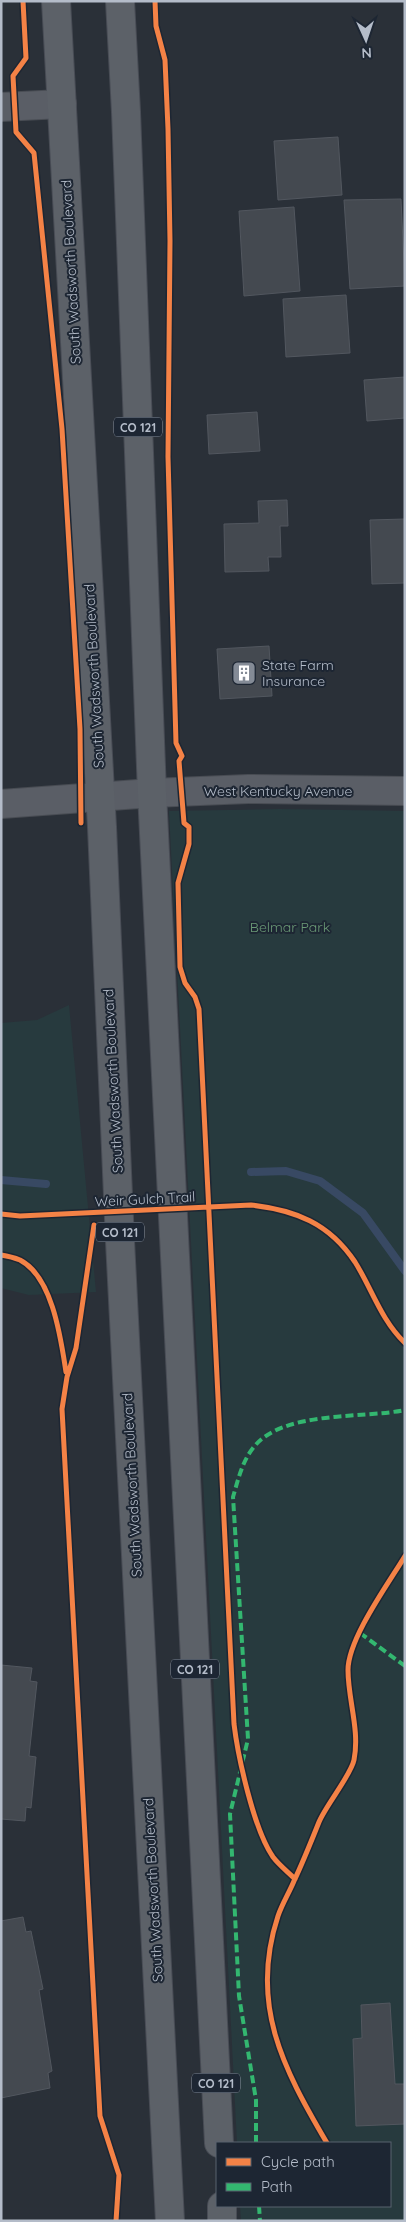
<svg xmlns="http://www.w3.org/2000/svg" width="406" height="2222" font-family="Quicksand,sans-serif">
	<rect width="100%" height="100%" fill="#2a3038"/>
	<path fill="#273a3e" d="M280 809 405 811V2221H241L240 2206H390V2143H237L169 811Z
		M69 1005 96 1292 29 1295 1 1288V1023L37 1020Z"/>
	<g fill="none" stroke-linecap="round" stroke-linejoin="round">
		<path stroke="#384963" stroke-width="8" d="M251 1172 286 1171 320 1181 363 1213 405 1271
			M1 1180 46 1184"/>
	</g>
	<path fill="#444950" stroke="#52575f" d="M338 137 342 195 278 200 274 141Z
		M401 199 405 286 350 289 344 200Z
		M294 207 300 291 244 296 239 211Z
		M346 295 350 353 286 357 283 299Z
		M405 377V418L367 421 364 380Z
		M257 412 260 451 209 454 207 415Z
		M287 500 288 526H280L281 557H268L269 571 225 572 224 524 259 523 258 501Z
		M405 519V583L372 584 370 520Z
		M269 646 272 696 220 699 217 649Z
		M1 1665 32 1668 30 1681 37 1682 29 1756 36 1757 31 1808 26 1807 25 1821 1 1819Z
		M23 1917 26 1932 31 1931 43 1989 39 1990 52 2071 48 2073 50 2088 1 2098V1921Z
		M390 2003 395 2084H405V2124L356 2126 353 2039 362 2038 361 2005Z"/>
	<g fill="none" stroke-linecap="round" stroke-linejoin="round">
		<g stroke="#484c53" stroke-width="30">
			<path id="minor" d="M1 107 62 104
				M1 804 152 793 248 789 405 791"/>
		</g>
		<g stroke="#484c55" stroke-width="30">
			<path id="major" d="M56 1 102 827 120 1241 170 2221
				M120 1 126 112 152 793 219 2143
				M222 2206V2221"/>
		</g>
		<use href="#minor" stroke="#5a5e66" stroke-width="28"/>
		<use href="#major" stroke="#5c6168" stroke-width="28"/>
		<path stroke="#33b770" stroke-width="4" stroke-dasharray="8 4" stroke-linecap="butt" d="M360 1633 405 1666
			M256 2143V2100L239 1996 230 1814 248 1739 233 1497C238 1480 242 1462 253 1448 282 1410 361 1419 405 1410
			M259 2206 260 2221"/>
		<g stroke="#1d2633" stroke-width="8">
			<path id="cycleway" d="M23 1 26 58 13 76 16 132 34 153 62 429 80 729 81 823
				M155 1 156 26 165 60 168 129 170 241 168 457 176 743 182 756 179 761 184 823 189 827V844L178 883 180 967 185 983 195 997 199 1009 234 1724C238 1757 254 1830 273 1857 279 1865 288 1872 295 1879
				M1 1214 20 1216 251 1205C295 1210 329 1223 355 1262 372 1289 381 1320 405 1343
				M94 1225 76 1348 67 1377 62 1409 100 2116 119 2175 116 2221
				M1 1255C7 1256 15 1258 20 1260 53 1277 61 1340 66 1372
				M327 2143C283 2068 249 2004 278 1916 282 1904 289 1893 294 1881 303 1862 311 1842 319 1822 326 1805 351 1775 354 1760 360 1730 348 1700 348 1670 348 1639 388 1584 405 1556"/>
		</g>
		<use href="#cycleway" stroke="#f48246" stroke-width="5"/>
	</g>
	<defs>
		<g id="building-square" transform="scale(1.25)"><rect x="-9" y="-9" width="18" height="18" rx="4" fill="#848b96" stroke="#1d2633"/><path d="M-4-6H4V6H1V3H-1V6H-4ZM-2.5-4.3h1.7v1.8h-1.7ZM.8-4.3h1.7v1.8H.8ZM-2.5-1h1.7V.8h-1.7ZM.8-1h1.7V.8H.8Z" fill="#fff"/></g>
	</defs>
	<g fill-rule="evenodd">
		<use href="#building-square" x="244" y="673"/>
	</g>
	<g text-anchor="middle" dominant-baseline="central" stroke-width="4" stroke-linejoin="round" paint-order="stroke">
		<g fill="#1d2633" stroke="#878f9c" stroke-width="1">
			<rect x="114" y="417.5" width="48" height="19" rx="4"/>
			<rect x="96" y="1222.5" width="48" height="19" rx="4"/>
			<rect x="171" y="1659.5" width="48" height="19" rx="4"/>
			<rect x="192" y="2073.5" width="48" height="19" rx="4"/>
		</g>
		<g font-size="12" font-weight="bold" fill="#b4bcc9">
			<text x="138" y="427">CO 121</text>
			<text x="120" y="1232">CO 121</text>
			<text x="195" y="1669">CO 121</text>
			<text x="216" y="2083">CO 121</text>
		</g>
		<g font-size="14" fill="#b4bcc9" stroke="#1d2633">
			<text transform="translate(71 272) rotate(-93)">South Wadsworth Boulevard</text>
			<text transform="translate(94 676) rotate(-93)">South Wadsworth Boulevard</text>
			<text x="278" y="791">West Kentucky Avenue</text>
			<text transform="translate(113 1081) rotate(-93)">South Wadsworth Boulevard</text>
			<text transform="translate(145 1199) rotate(-3)">Weir Gulch Trail</text>
			<text transform="translate(132 1485) rotate(-93)">South Wadsworth Boulevard</text>
			<text transform="translate(153 1890) rotate(-93)">South Wadsworth Boulevard</text>
		</g>
		<g font-size="14" fill="#b4bcc9" stroke="#1d2633" text-anchor="start">
			<text x="262" y="665">State Farm<tspan x="262" dy="16">Insurance</tspan></text>
		</g>
		<g font-size="14" fill="#6b9a76" stroke="#1d2633">
			<text x="290" y="927">Belmar Park</text>
		</g>
	</g>
	<rect width="406" height="2222" fill="none" stroke="#b4bcc9" stroke-width="5"/>
	<rect x="216" y="2142" width="175" height="65" fill="#1d2633" stroke="#59626f"/>
	<rect x="226" y="2158" width="25" height="8" fill="#f48246" stroke="#59626f"/>
	<text x="261" y="2167" font-size="15" fill="#b4bcc9">Cycle path</text>
	<rect x="226" y="2183" width="25" height="8" fill="#33b770" stroke="#59626f"/>
	<text x="261" y="2192" font-size="15" fill="#b4bcc9">Path</text>
	<g transform="translate(366 40) rotate(177)" stroke="#1d2633" stroke-width="4" paint-order="stroke">
	<path d="M0-4L9 19L0 12L-9 19Z" fill="#b4bcc9"/>
	<text y="-8" font-size="14" font-weight="bold" text-anchor="middle" fill="#b4bcc9">N</text>
	</g>
</svg>
